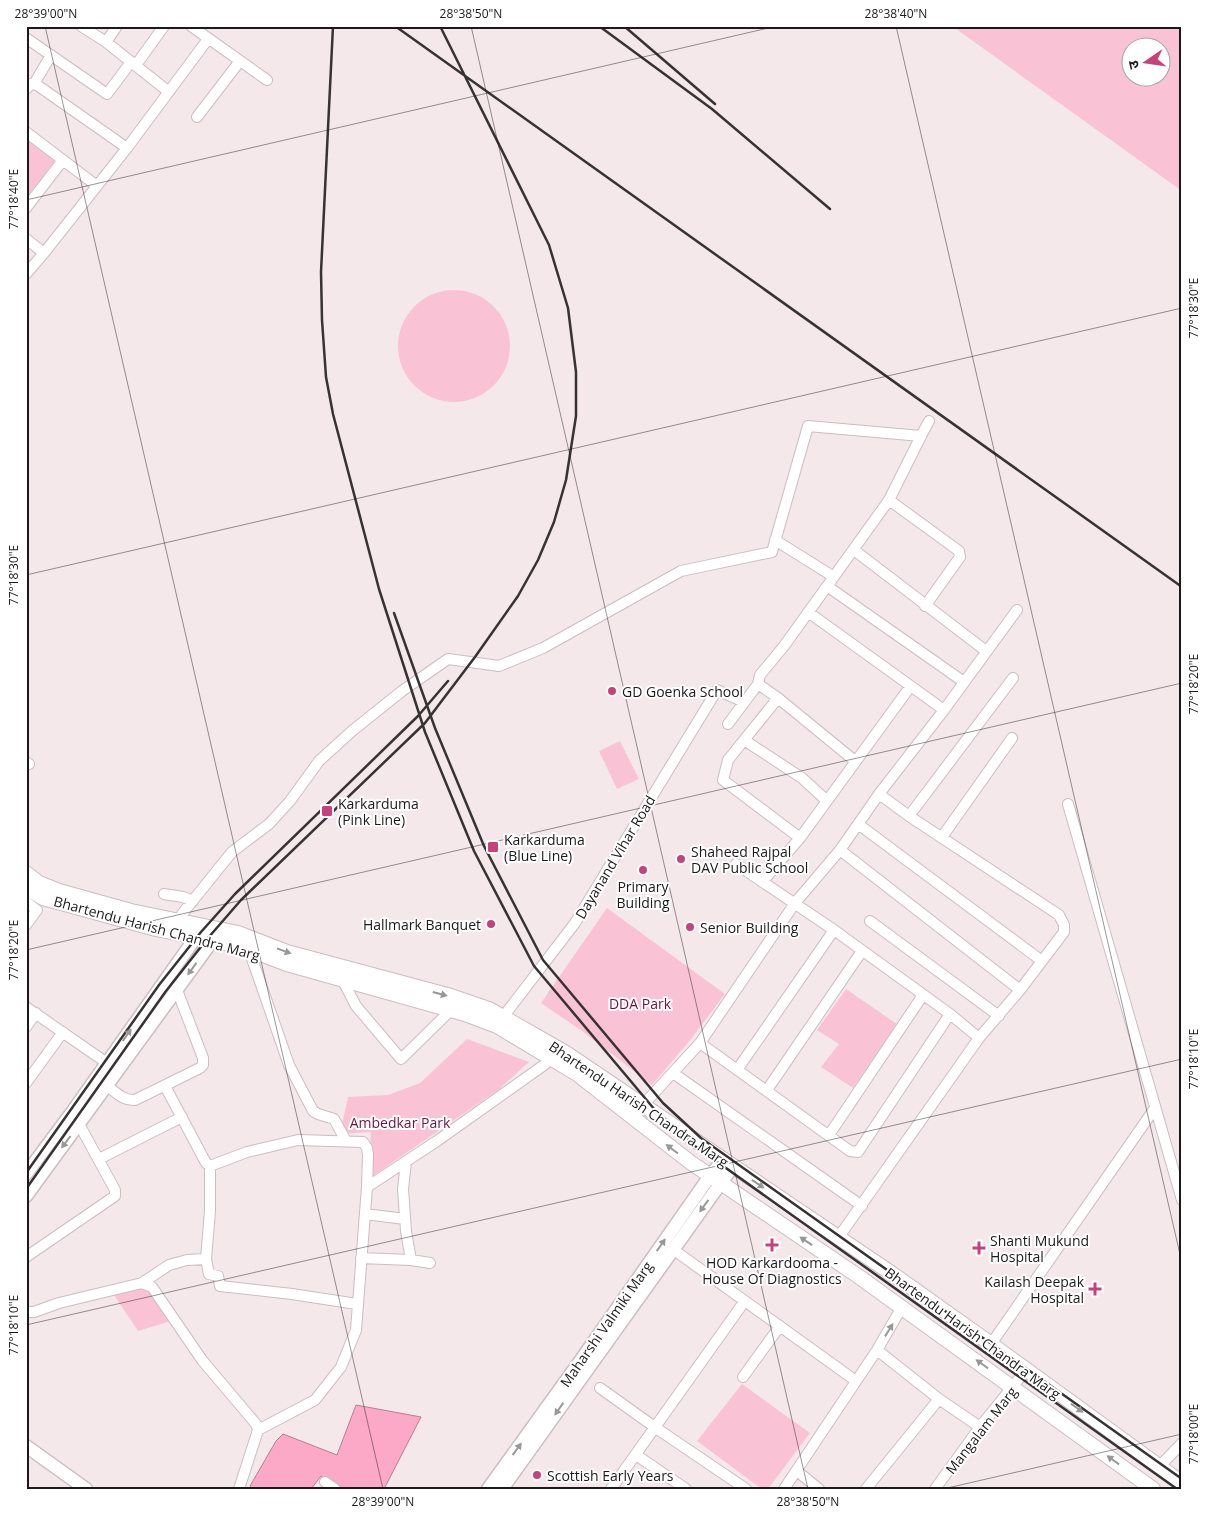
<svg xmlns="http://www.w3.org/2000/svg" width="1208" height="1515" font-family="'Open Sans','Noto Sans Devanagari',sans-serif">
	<rect width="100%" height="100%" fill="#f4e8eb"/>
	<path fill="#fac3d5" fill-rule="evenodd" d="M952 26H1176L1182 31V191ZM1130 48H1160V78H1130Z
		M26 135 57 158 26 198Z
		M398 346a56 56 0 1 1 112 0a56 56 0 1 1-112 0Z
		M620 741 639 779 617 789 599 751Z
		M607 908 725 994 691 1039 652 1085 582 1031 541 1003Z
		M846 989 897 1024 853 1088 821 1067 839 1044 817 1030Z
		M467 1039 529 1062 498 1090 371 1177 368 1175 371 1132 340 1134 348 1097 388 1095 420 1083Z
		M152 1283 174 1320 138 1331 114 1295Z
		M742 1384 810 1433 768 1489H762L697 1441Z"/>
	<path fill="#fba9c6" stroke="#b87e92" d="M356 1405 421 1417 384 1489H340L321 1476 311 1489H253L250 1486 276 1441 283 1434 337 1455Z"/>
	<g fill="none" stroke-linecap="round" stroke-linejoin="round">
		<g stroke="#cabec2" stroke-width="12">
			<path id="minor" d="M81 26 106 42 169 92
				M191 26 267 80
				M26 38 107 94 131 62
				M106 42 117 26
				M136 65 164 26
				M34 84 51 55
				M26 89 31 84 37 85 127 148
				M197 117 240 61
				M26 132 97 186
				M26 208 63 160
				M26 239 44 253 127 148 208 39
				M26 274 44 253
				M889 500 959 551 960 557 925 606
				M775 540 834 577
				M854 550 986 651
				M827 586 964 682
				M808 612 944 710
				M778 698 728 760 723 780 800 838
				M728 724 758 684
				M744 740 802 778 827 801
				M855 761 778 698 758 684 760 675 784 646 889 500 921 436
				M26 762 29 764
				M1068 804 1182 1200
				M909 816 1013 678
				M858 824 1042 961
				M942 837 1012 738
				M840 850 1020 990
				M736 864 834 930 950 1014 979 1038
				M762 882 800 838 910 687
				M164 894 183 897 193 901
				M26 902 37 910 26 925
				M870 921 999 1016
				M177 925 182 914 232 852 269 824 290 801 319 761 352 731 402 691 448 659 499 666 543 648 681 571 772 552 808 426 921 436 929 421
				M249 950 289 1065 313 1111 318 1114 334 1119 346 1141
				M342 979 356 1006 401 1059 451 1010
				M26 1007 107 1063
				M500 1021 575 923 717 690 744 702
				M26 1027 36 1013
				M700 1043 850 1151 858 1152 950 1014
				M737 1070 834 930
				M673 1073 862 1206
				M26 1083 63 1032
				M107 1086C116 1092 123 1101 135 1100L200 1068 203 1065V1058L177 990
				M165 1086 206 1163 210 1166 247 1152 298 1140 363 1142 367 1148 368 1155 367 1187 356 1330 341 1367 315 1400 258 1430
				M767 1090 862 951
				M634 1119 643 1105 700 1043 795 903 840 850 879 794 944 710 1017 610
				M829 1135 923 995
				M99 1159 182 1117
				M210 1166V1211L206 1259 209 1274 218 1276 220 1286 292 1294 357 1304
				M367 1187 437 1141 551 1060
				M365 1214 405 1219
				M838 1238 979 1038 1020 990 1064 932V925L1059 915 909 816 879 794
				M674 1250 856 1381
				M26 1257 115 1196V1190L79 1124
				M361 1258 411 1260 406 1231 403 1189 406 1162
				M411 1260 430 1263
				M142 1283 169 1265 187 1260 206 1259
				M26 1312H34L59 1303 142 1283 152 1287 202 1360 256 1424 258 1430 239 1489
				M991 1344 1155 1108
				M877 1350 939 1399 980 1427
				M743 1377 780 1326
				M600 1388 656 1428 746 1489
				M636 1455 686 1489
				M1159 1467 1182 1443
				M797 1471 819 1489
				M325 1482 335 1489
				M611 1489 744 1302
				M784 1489 877 1350 902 1307
				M866 1489 939 1399
				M935 1489 980 1427 1026 1370"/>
		</g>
		<g stroke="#cabec2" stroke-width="15">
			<path id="tertiary" d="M26 1174 73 1111 201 930
				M26 1196 218 933
				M26 1446 86 1489
				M488 1489 581 1360 710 1176 723 1160
				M502 1489C579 1381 656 1274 733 1166"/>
		</g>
		<g stroke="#cabec2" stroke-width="16">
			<path id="secondary" d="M26 873 39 883 59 891 131 911 238 933 287 952 451 996 489 1009 566 1053 894 1275 991 1344 1182 1483
				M26 888 43 898 156 929 239 946 287 964 465 1014 497 1026 577 1074 690 1162 858 1276 1153 1489"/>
		</g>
		<use href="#minor" stroke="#fff" stroke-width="10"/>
		<use href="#tertiary" stroke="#fff" stroke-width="12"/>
		<use href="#secondary" stroke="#fff" stroke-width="14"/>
		<path stroke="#373233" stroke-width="2.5" d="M333 26 321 272 322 320 326 377 333 414 379 589 425 732 474 851 534 966 655 1110 695 1146 1177 1489
			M395 26 1182 587
			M599 26 712 109 830 209
			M624 26 715 104
			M394 613 435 728 484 846 543 960 663 1103 701 1138 1182 1479
			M26 1173 159 985 201 932 235 894 418 716 448 681
			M26 1189 166 991 208 938 241 900 425 723 475 657 518 596 538 560 554 522 566 480 576 416V372L568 308 549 245 440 26"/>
	</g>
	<defs><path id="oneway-solid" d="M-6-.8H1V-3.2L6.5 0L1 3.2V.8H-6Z" transform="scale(1.25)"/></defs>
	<g fill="#999898">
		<use href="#oneway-solid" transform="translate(284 951) rotate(20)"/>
		<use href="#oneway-solid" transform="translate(192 969) rotate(126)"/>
		<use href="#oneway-solid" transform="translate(440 994) rotate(15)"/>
		<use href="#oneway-solid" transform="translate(127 1035) rotate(-55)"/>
		<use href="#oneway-solid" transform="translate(66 1142) rotate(127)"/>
		<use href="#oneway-solid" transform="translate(672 1149) rotate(-143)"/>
		<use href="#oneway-solid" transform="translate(758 1184) rotate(34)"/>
		<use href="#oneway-solid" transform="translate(704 1206) rotate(126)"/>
		<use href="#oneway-solid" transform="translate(806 1241) rotate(-146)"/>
		<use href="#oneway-solid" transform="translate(661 1245) rotate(-55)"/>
		<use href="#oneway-solid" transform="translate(889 1330) rotate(-58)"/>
		<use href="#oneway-solid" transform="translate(982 1364) rotate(-144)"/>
		<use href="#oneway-solid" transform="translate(1077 1408) rotate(36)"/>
		<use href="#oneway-solid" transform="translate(559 1409) rotate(125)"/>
		<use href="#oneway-solid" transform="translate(517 1449) rotate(-54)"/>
		<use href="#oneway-solid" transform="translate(1113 1460) rotate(-144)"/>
	</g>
	<path fill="none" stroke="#1d191a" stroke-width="1" stroke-opacity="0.45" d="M45 26 383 1489M471 26 808 1489M896 26 1182 1263M26 200 777 26M26 575 1182 308M26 950 1182 683M26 1325 1182 1059M943 1489 1182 1434"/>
	<g fill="#c9407d" stroke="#fff" stroke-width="2">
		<circle cx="612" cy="691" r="5"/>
		<rect x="321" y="805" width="12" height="12" rx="2.5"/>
		<rect x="487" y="841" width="12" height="12" rx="2.5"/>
		<circle cx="681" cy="859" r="5"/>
		<circle cx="643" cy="870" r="5"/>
		<circle cx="491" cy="924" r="5"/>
		<circle cx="690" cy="927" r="5"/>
		<path d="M769.5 1237.5h5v5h5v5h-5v5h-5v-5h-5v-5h5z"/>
		<path d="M976.5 1240.5h5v5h5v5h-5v5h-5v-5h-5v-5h5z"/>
		<path d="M1092.5 1281.5h5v5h5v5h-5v5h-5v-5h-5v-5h5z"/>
		<circle cx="537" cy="1475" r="5"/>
	</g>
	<g text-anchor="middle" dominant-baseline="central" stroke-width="4" stroke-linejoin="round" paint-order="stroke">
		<g font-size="14" fill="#1d191a" stroke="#fff" text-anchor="start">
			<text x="622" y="691">GD Goenka School</text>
			<text x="338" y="803">Karkarduma<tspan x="338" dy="16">(Pink Line)</tspan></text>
			<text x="504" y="839">Karkarduma<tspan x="504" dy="16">(Blue Line)</tspan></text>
			<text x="691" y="851">Shaheed Rajpal<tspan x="691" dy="16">DAV Public School</tspan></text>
			<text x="643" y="886" text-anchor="middle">Primary<tspan x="643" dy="16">Building</tspan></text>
			<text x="481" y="924" text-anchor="end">Hallmark Banquet</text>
			<text x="700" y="927">Senior Building</text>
			<text x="990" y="1240">Shanti Mukund<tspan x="990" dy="16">Hospital</tspan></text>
			<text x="772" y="1262" text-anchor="middle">HOD Karkardooma -<tspan x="772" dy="16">House Of Diagnostics</tspan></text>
			<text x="1084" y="1281" text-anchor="end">Kailash Deepak<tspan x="1084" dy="16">Hospital</tspan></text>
			<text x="547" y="1475">Scottish Early Years</text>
		</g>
		<g font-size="14" fill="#1d191a" stroke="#fff">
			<text transform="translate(615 857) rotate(-59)">Dayanand Vihar Road</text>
			<text transform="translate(157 928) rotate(15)">Bhartendu Harish Chandra Marg</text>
			<text transform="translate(639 1104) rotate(34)">Bhartendu Harish Chandra Marg</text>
			<text transform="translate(606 1324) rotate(-55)">Maharshi Valmiki Marg</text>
			<text transform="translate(973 1333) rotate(36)">Bhartendu Harish Chandra Marg</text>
			<text transform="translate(981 1430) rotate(-52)">Mangalam Marg</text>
		</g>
		<g font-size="14" fill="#6f113f" stroke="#fff">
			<text x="640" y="1003">DDA Park</text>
			<text x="400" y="1122">Ambedkar Park</text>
		</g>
	</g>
	<rect width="1208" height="1515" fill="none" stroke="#ffffff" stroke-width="55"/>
	<g transform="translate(1146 62) rotate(257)"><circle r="24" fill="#ffffff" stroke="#a5a3a3"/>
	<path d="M0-4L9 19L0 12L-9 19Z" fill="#c9407d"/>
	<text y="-8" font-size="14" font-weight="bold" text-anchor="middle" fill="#1d191a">उ</text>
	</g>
	<rect x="28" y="28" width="1152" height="1460" fill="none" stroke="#1d191a" stroke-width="2"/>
	<g font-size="12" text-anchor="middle" fill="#1d191a">
		<text x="46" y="18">28°39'00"N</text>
		<text x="471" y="18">28°38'50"N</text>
		<text x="896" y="18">28°38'40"N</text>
		<text transform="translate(14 199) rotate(-90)" y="4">77°18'40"E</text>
		<text transform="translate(1194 308) rotate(-90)" y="4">77°18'30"E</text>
		<text transform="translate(14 575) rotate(-90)" y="4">77°18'30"E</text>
		<text transform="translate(1194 684) rotate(-90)" y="4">77°18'20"E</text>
		<text transform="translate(14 950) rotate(-90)" y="4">77°18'20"E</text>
		<text transform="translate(1194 1059) rotate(-90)" y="4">77°18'10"E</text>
		<text transform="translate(14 1325) rotate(-90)" y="4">77°18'10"E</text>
		<text transform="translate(1194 1434) rotate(-90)" y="4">77°18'00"E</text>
		<text x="383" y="1506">28°39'00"N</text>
		<text x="808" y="1506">28°38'50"N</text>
	</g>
</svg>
